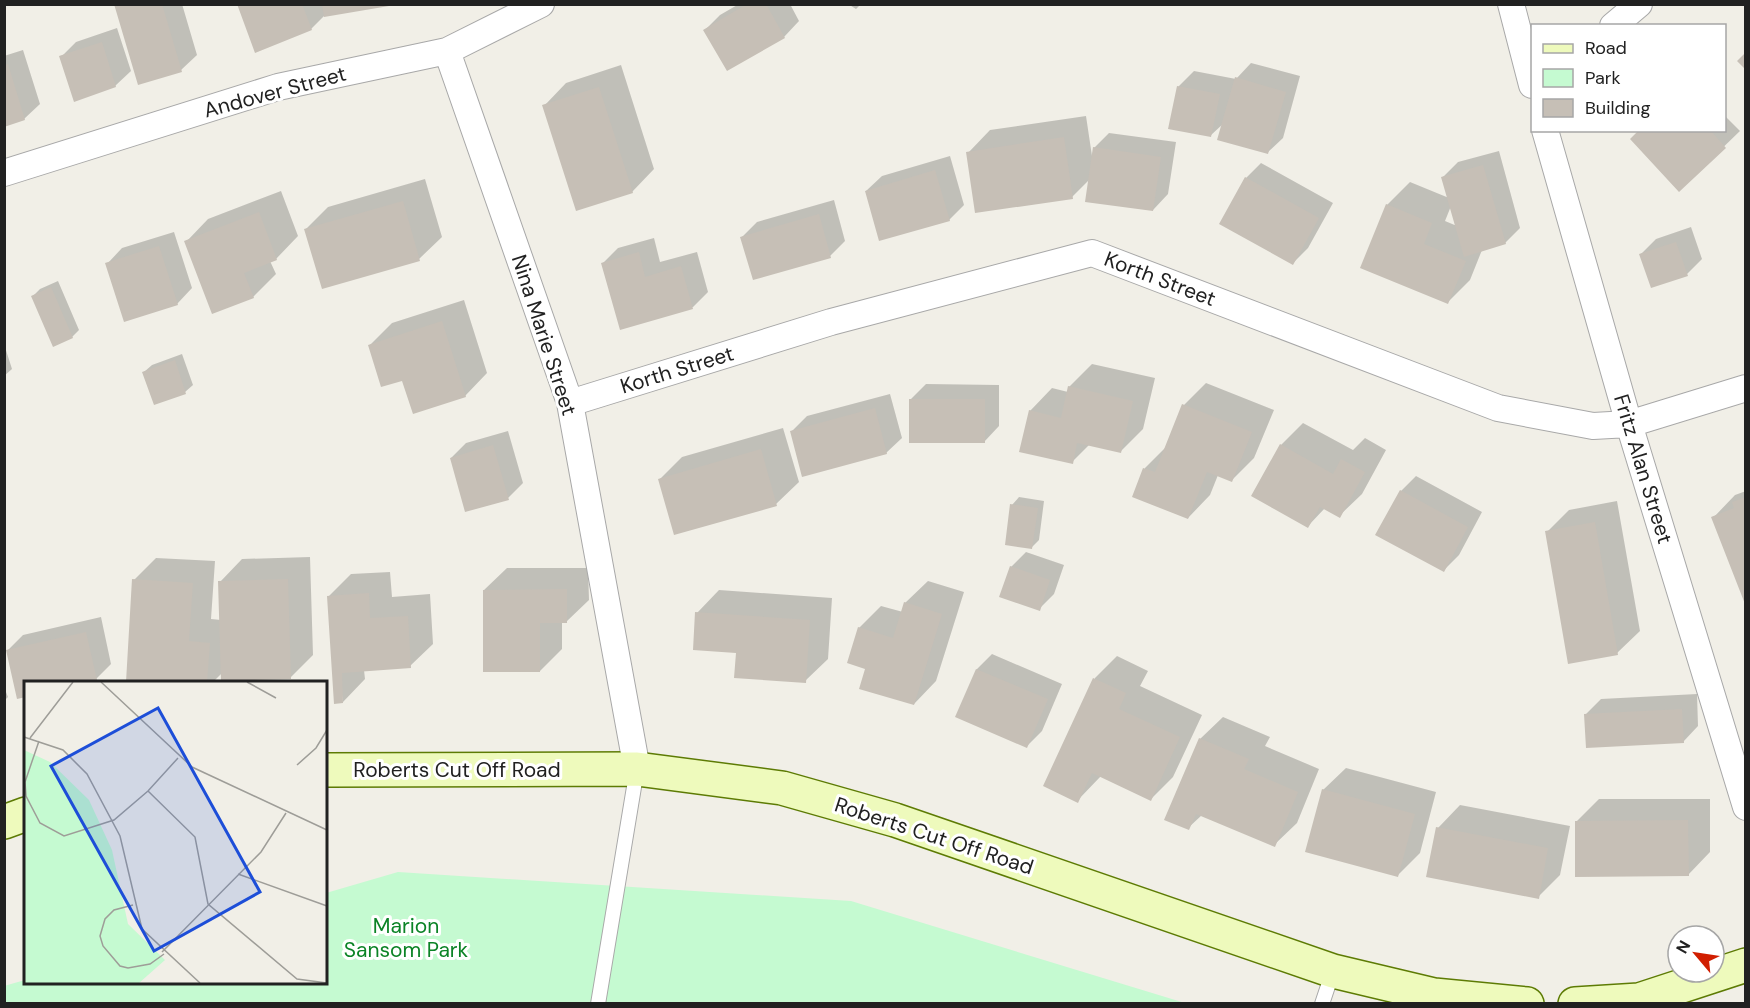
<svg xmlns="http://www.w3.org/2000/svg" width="1750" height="1008" font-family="'DM Sans',sans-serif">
	<rect width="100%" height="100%" fill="#f1efe7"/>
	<path fill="#c5fad1" d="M398 872 851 901 1185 1003 5 1004 4 986 25 980 26 982H326V893Z"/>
	<path fill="#0003" fill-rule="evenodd" d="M116 4H182L197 55 181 70Z
		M238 4H387L325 15 311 29Z
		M739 4H790L799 21 784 37 705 30 720 15Z
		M848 4H861L856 9Z
		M117 28 131 71 115 86 61 57 76 42Z
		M23 50 40 104 24 119 4 125V56Z
		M1251 63 1300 76 1283 138 1267 153 1224 123 1210 136 1178 87 1194 71 1236 79Z
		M621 65 654 169 632 192 544 106 566 83Z
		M1724 115 1740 131 1679 190 1641 130H1724Z
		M1086 116 1092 156 1094 148 1109 133 1176 142 1168 194 1153 210 1089 180 1072 197 968 153 990 130Z
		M1499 151 1520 228 1505 243 1482 250 1470 280 1447 303 1387 205 1410 182 1449 198 1443 177 1458 162ZM1451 206 1457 226 1445 221Z
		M950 156 964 205 949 220 866 191 882 176Z
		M1261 163 1333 203 1308 248 1293 263 1246 178Z
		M425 179 442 237 419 259 306 229 328 207Z
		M281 191 298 236 276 259 270 261 276 274 253 297 186 242 208 219Z
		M834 200 845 241 830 256 742 237 757 222Z
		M1691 227 1702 259 1687 274 1641 254 1656 239Z
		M174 232 192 288 177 304 107 264 122 248Z
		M654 238 660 262 697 252 708 292 693 307 621 329 602 264 618 248Z
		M58 281 79 330 72 337 33 296 40 289Z
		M464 300 487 373 465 396 403 379 370 345 392 323Z
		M4 344 12 369 4 376Z
		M182 354 193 385 185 392 155 403 144 372 152 365Z
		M1092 364 1155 378 1143 429 1121 451 1090 444 1072 462 1030 411 1052 388 1068 392 1069 387Z
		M1206 383 1274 410 1254 458 1232 480 1218 475 1210 495 1188 518 1134 496 1145 468 1167 446 1184 405Z
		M926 384 999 385V426L984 442 910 400Z
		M890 394 902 438 886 453 792 431 807 416Z
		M1303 423 1353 450 1365 438 1386 450 1362 494 1339 516 1325 508 1308 526 1281 445Z
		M783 428 799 482 776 504 660 479 682 457Z
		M508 431 523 483 508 498 451 458 466 443Z
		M1416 476 1482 512 1459 555 1444 570 1401 491Z
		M1746 491V600L1713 518 1735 495Z
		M1019 497 1044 501 1039 540 1032 547 1012 505Z
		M1617 501 1640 631 1617 653 1547 532 1569 510Z
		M1026 552 1064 565 1054 594 1039 609 1011 567Z
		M310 557 313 655 291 677 222 673 213 682H128L134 580 156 558 215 561 211 619 221 620 220 582 242 559Z
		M507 568H588L589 600 566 622H562V649L540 671 484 590Z
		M390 572 392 597 430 594 433 644 410 666 364 670 365 679 343 702 328 597 351 574Z
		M928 581 964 592 936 681 914 704 867 668 859 628 881 606 903 612 905 603Z
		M719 590 832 598 828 659 805 681 737 652 697 613Z
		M101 617 111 664 96 679 81 682H26L8 650 23 635Z
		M992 654 1062 684 1042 731 1027 746 957 716 977 669Z
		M1117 656 1148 671 1140 686 1202 715 1173 777 1151 799 1101 776 1077 801 1045 786 1095 678Z
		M4 687 8 697 4 701Z
		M1697 694 1698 726 1683 742 1586 714 1601 699Z
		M1223 717 1270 737 1265 746 1319 769 1297 823 1274 845 1202 815 1188 828 1200 739Z
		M1346 768 1436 792 1420 853 1398 875 1323 790Z
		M1599 799H1710V852L1688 875 1576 822Z
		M1460 805 1570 826 1560 875 1538 897 1438 828Z"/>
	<path fill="#c6bfb6" d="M114 4H162L182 72 138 85Z
		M237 4H302L312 30 255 53Z
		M322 4H389V6L324 17Z
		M747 4H766L785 38 727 71 703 30Z
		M102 42 116 87 74 102 59 56Z
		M1746 52V70L1737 61Z
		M8 64 25 120 4 127V65Z
		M1235 77 1286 92 1268 154 1217 140Z
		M1177 86 1220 94 1211 137 1168 129Z
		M599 87 633 193 576 211 542 105Z
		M1639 130H1710L1726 148 1679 192 1630 139Z
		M1064 137 1073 199 975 213 966 152Z
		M1093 147 1161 157 1153 211 1085 202Z
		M1483 165 1506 244 1464 257 1441 177Z
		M935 170 950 221 879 241 865 191Z
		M1245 177 1319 218 1293 265 1219 224Z
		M403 201 420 261 322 289 304 229Z
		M1386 204 1432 223 1424 244 1466 261 1448 304 1360 268Z
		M259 212 277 260 244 273 254 298 212 314 184 241Z
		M819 214 831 258 753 280 740 237Z
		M1676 242 1688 276 1651 288 1639 254Z
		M159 246 178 305 124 322 105 263Z
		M639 252 645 277 681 266 693 309 620 330 601 263Z
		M51 287 73 338 53 347 31 296Z
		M442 321 466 397 413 414 402 381 381 387 368 345Z
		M175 360 186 394 154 405 142 372Z
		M1068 386 1133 401 1121 453 1077 443 1073 464 1019 452 1029 410 1061 418Z
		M909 399H985V443H909Z
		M1182 404 1252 432 1232 482 1207 472 1188 519 1132 497 1143 468 1155 472Z
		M875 408 887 454 802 477 790 431Z
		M1280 444 1333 474 1341 459 1365 472 1340 518 1320 507 1308 528 1251 496Z
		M493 445 509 500 465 512 450 458Z
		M761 449 777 506 674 535 658 479Z
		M1400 490 1468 527 1444 572 1375 535Z
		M1746 497V604H1745L1711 517 1734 508 1732 502Z
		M1010 504 1038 508 1032 549 1005 545Z
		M1595 522 1618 655 1568 664 1545 531Z
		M1010 566 1050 580 1040 611 999 597Z
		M132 579 193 583 189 641 210 643 207 682H126Z
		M288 579 291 679 221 681 218 581Z
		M567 589V623H540V672H483V590Z
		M369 593 370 618 408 616 411 668 342 673 343 703 334 704 327 596Z
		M904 602 942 614 914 705 859 689 865 669 847 663 858 627 893 638Z
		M695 612 810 620 806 683 734 678 736 653 693 650Z
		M86 632 97 680 26 682V697L17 699 6 650Z
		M976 669 1048 699 1027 748 955 717Z
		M1093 678 1126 693 1119 709 1180 737 1151 801 1092 773 1078 803 1043 786Z
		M1682 709 1684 743 1586 748 1584 714Z
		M1199 738 1249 759 1244 769 1298 792 1275 847 1196 814 1189 830 1164 820Z
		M1322 789 1415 814 1398 877 1305 852Z
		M1688 820 1689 876 1575 877V821Z
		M1436 827 1548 848 1539 899 1426 877Z"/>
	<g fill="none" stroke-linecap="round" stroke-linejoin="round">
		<g stroke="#a8a8a8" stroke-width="16">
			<path id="lane" d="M598 1004 637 769
				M1322 1004 1333 971"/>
		</g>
		<g stroke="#a8a8a8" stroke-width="28">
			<path id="street" d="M1511 4 1532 85
				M1613 26 1639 4
				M447 51 570 403 637 769
				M1545 130 1629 424 1746 807
				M4 173 278 87 447 51 541 4
				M570 403 831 322 1092 253 1498 408 1593 426 1629 424 1746 388"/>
		</g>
		<g stroke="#5d7b04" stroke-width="36">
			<path id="secondary" d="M326 770 637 769 782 788 895 820 1333 971 1434 995 1527 1004
				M4 822 26 814
				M1575 1004 1639 1000 1746 965"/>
		</g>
		<use href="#lane" stroke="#fff" stroke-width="14"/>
		<use href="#street" stroke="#fff" stroke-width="26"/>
		<use href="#secondary" stroke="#eefabc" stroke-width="33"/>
	</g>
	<g text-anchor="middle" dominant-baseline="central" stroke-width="6" stroke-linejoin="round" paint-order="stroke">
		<g font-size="21" fill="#212121" stroke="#fff">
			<text transform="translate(275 92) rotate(-15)">Andover Street</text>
			<text transform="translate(1160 279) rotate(21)">Korth Street</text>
			<text transform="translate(544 335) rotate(72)">Nina Marie Street</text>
			<text transform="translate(677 370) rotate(-17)">Korth Street</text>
			<text transform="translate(1643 469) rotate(73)">Fritz Alan Street</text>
			<text x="457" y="770">Roberts Cut Off Road</text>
			<text transform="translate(934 836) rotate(18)">Roberts Cut Off Road</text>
		</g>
		<g font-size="21" fill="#0b8326" stroke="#fff">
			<text x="406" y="926">Marion<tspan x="406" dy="24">Sansom Park</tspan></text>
		</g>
	</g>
	<g transform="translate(24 681)">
		<rect width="303" height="303" fill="#f1efe7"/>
		<path d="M0 69 26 81 65 119 88 169 104 243 141 279 115 302H0Z" fill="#c5fad1"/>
		<path fill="none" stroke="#9e9d98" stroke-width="1.5" d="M77 1 168 86 303 149M223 1 252 17M0 56 39 69 63 93 96 155 118 248 176 302M6 57 49 1M15 60 1 101 2 115 16 142 40 155 90 139 124 110 154 77M273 84 292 67 303 49M124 110 171 156 184 223 273 298 303 302M214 193 303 225M109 224 90 229 81 238 76 255 79 265 96 285 104 287 126 283 140 273M138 271 237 171 262 132"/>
		<path fill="#1d4ed8" fill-opacity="0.15" stroke="#1d4ed8" stroke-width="3" d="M134 27 236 211 130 270 27 85Z"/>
		<rect width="303" height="303" fill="none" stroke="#212121" stroke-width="3"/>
	</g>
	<rect width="1750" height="1008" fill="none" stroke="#212121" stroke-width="12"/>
	<rect x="1531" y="24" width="195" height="108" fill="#ffffff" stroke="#a6a6a6" stroke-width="1.5"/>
	<rect x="1543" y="44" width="30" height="9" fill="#eefabc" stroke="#a6a6a6" stroke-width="1.5"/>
	<text x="1585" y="54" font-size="18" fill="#212121">Road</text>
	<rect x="1543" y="69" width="30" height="18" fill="#c5fad1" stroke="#a6a6a6" stroke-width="1.5"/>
	<text x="1585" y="84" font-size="18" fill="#212121">Park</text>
	<rect x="1543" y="99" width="30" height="18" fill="#c6bfb6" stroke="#a6a6a6" stroke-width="1.5"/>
	<text x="1585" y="114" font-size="18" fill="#212121">Building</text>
	<g transform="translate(1696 954) rotate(299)"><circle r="28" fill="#ffffff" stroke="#a6a6a6" stroke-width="1.5"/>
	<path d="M0-4.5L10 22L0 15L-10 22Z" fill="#d11e00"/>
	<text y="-9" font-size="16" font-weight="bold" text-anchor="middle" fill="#212121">N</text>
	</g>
</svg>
